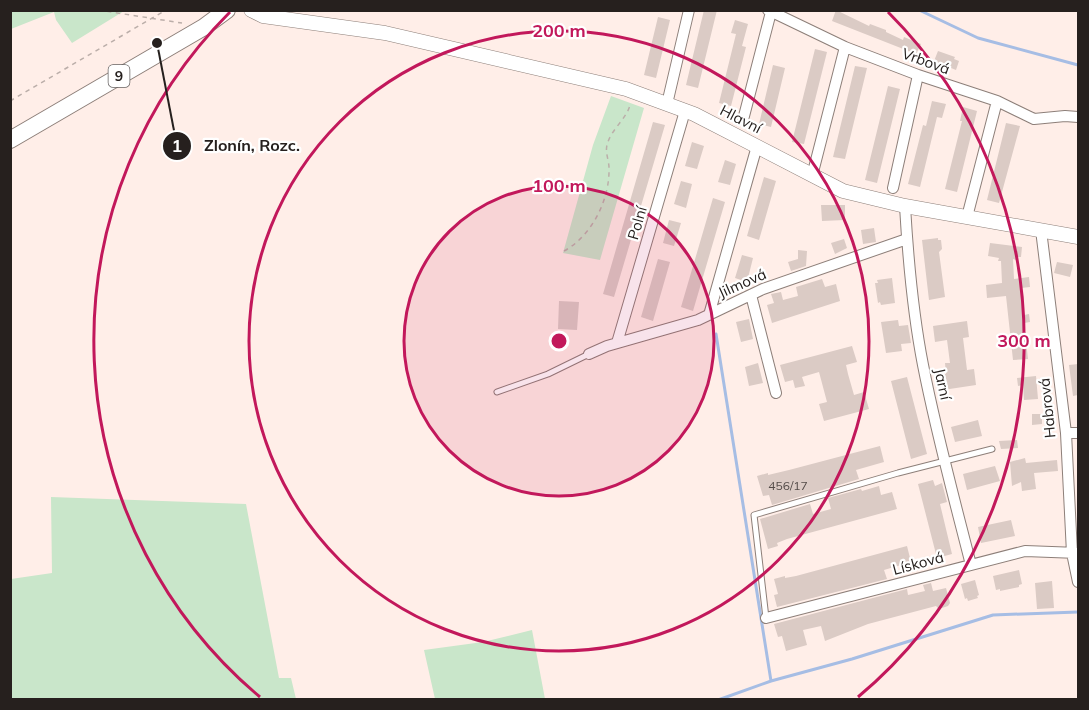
<svg xmlns="http://www.w3.org/2000/svg" width="1089" height="710" font-family="Mulish,sans-serif">
	<rect width="100%" height="100%" fill="#ffeee8"/>
	<path fill="#c9e6ca" d="M10 11 11 10 124 11 72 43 56 20 54 12 11 29Z
		M611 96 644 108 600 260 563 253 593 145Z
		M51 497 246 504 279 678H291L296 699H11V579L52 573Z
		M532 630 545 699H435L424 650 483 642Z"/>
	<g fill="none" stroke-linecap="round" stroke-linejoin="round">
		<path stroke="#a6bde4" stroke-width="3" d="M919 10 978 38 1078 65
			M716 334 771 681
			M718 700 771 681 852 659 993 615 1078 612"/>
	</g>
	<path fill="#dbcbc5" d="M704 10H717L698 88 686 85Z
		M836 10 869 26 870 24 886 30V32L903 40 904 37 921 44 916 54 832 21Z
		M658 17 670 20 656 78 644 75Z
		M735 20 748 24 742 46 746 47 731 106 719 103 736 34 731 33Z
		M815 49 827 52 804 144 792 142Z
		M938 51 955 57 954 59 959 61 956 70 934 61Z
		M773 65 785 68 771 127 759 124Z
		M855 66 867 68 845 159 833 157Z
		M888 86 900 89 877 183 865 180Z
		M932 101 946 104 942 118 937 117 920 187 908 184 923 125 926 126Z
		M963 107 977 111 957 192 945 189 962 121H960Z
		M653 122 665 125 614 297 603 294Z
		M1006 123 1020 126 999 203 987 200Z
		M692 142 704 146 697 169 685 166Z
		M725 160 736 164 730 185 718 182Z
		M764 177 776 181 759 240 747 236Z
		M681 181 692 184 686 208 674 204Z
		M713 198 725 202 693 311 681 307Z
		M821 205H845V220L822 221Z
		M669 220 681 223 674 246 663 243Z
		M874 228 876 242 863 244 861 230Z
		M938 238V240H941L942 249 939 252 945 297 929 300 922 240Z
		M844 239 847 248 835 254 831 243Z
		M990 243 1022 247 1021 257H1017L1016 260 1013 259 1014 279 1029 277 1030 287 1021 288 1024 315 1029 314 1030 322 1024 323 1028 359 1013 360 1006 296 987 298 986 285 1002 283 1001 261H998L999 258 988 256Z
		M798 250 807 251 806 266 791 271 788 262 798 259Z
		M742 255 753 258 747 282 735 278Z
		M658 259 670 262 653 321 641 317Z
		M1057 262 1073 265 1070 277 1054 273Z
		M892 278 895 303 881 305 880 302 878 303 875 283H878L877 280Z
		M822 279 825 287 836 284 840 301 772 323 767 305 774 303 771 294 781 292 783 300 798 296 796 287Z
		M559 301 579 302 577 330 558 329Z
		M749 319 753 339 741 342 736 322Z
		M898 320 899 326 908 325 911 343 901 344 902 351 886 353 881 322Z
		M967 321 969 337 963 338 967 370 974 369 976 385 943 390 940 374H946L945 363H950L947 340 935 342 933 326Z
		M852 346 857 362 846 365 848 374 854 395 864 392 869 409 824 421 819 404 827 402 819 372 802 377 805 386 795 388 793 380 785 382 780 365Z
		M758 363 763 383 749 386 745 367Z
		M1078 364V395L1073 396 1069 365Z
		M1036 376 1038 399 1024 400 1023 385 1018 386 1017 378Z
		M907 377 927 454 911 459 891 381Z
		M1032 414H1042V424L1032 425Z
		M978 420 982 436 955 442 951 427Z
		M1017 440 1018 448 1001 449 999 441Z
		M880 446 884 462 856 470 859 479 772 505 769 495 763 496 757 476 768 473V475L789 470Z
		M1025 458 1026 463 1057 460 1058 471 1034 473 1036 489 1022 491 1021 482 1012 486 1010 462Z
		M995 466 1000 481 967 490 963 474Z
		M933 480 935 486 942 483 947 502 940 504 952 554 937 558 918 484Z
		M879 486 881 495 892 492 897 509 787 539 777 543 778 546 768 549 760 519 810 504 813 514 831 509 828 498 861 489 862 491Z
		M1011 520 1015 536 981 543 978 527Z
		M907 546 911 562 884 570 887 579 777 607 774 595 778 594 774 579 785 576V578L796 576Z
		M1019 570 1022 584 1019 585V587L1000 591V589L996 590 993 576Z
		M975 580 979 595 977 596 978 598 968 601 967 598 965 599 961 584Z
		M1052 581 1054 608 1037 609 1035 583Z
		M931 583 933 591 946 588 950 603 948 606 939 609 936 606 868 624 825 641 821 626 803 630 807 645 786 651 782 636 778 637 774 624 907 589 908 595 925 591 923 585Z"/>
	<g fill="none" stroke-linecap="round" stroke-linejoin="round">
		<g stroke="#8d7f79" stroke-width="7">
			<path id="service" d="M497 392 548 374 589 354
				M766 618 754 515 898 473 992 449"/>
		</g>
		<g stroke="#8d7f79" stroke-width="12">
			<path id="minor" d="M768 10 845 47 918 75 997 101 1034 119 1065 116 1078 117
				M667 104 689 10
				M743 120 771 12
				M812 176 845 47
				M893 188 918 75
				M905 206C908 258 913 314 923 365 936 432 954 498 971 565
				M967 217 997 101
				M1041 230 1066 433 1072 553 1078 582
				M751 295 776 393
				M709 315 757 146
				M617 343 685 111
				M589 354 607 346 698 320 763 289 907 239
				M1066 433H1078
				M766 618 1025 551 1078 553"/>
		</g>
		<g stroke="#8d7f79" stroke-width="15">
			<path id="tertiary" d="M251 10 263 16 385 33 626 89 694 114 843 191 905 206 1078 237"/>
		</g>
		<g stroke="#8d7f79" stroke-width="18">
			<path id="primary" d="M10 140 204 27 227 10"/>
		</g>
		<path stroke="#bbaea9" stroke-width="1.5" stroke-dasharray="4.5 4.5" stroke-linecap="butt" d="M98 10 182 23
			M10 101 166 10
			M564 251C592 236 610 199 609 168 609 160 605 153 607 145 611 129 626 120 630 105"/>
		<use href="#service" stroke="#fff" stroke-width="5"/>
		<use href="#minor" stroke="#fff" stroke-width="10"/>
		<use href="#tertiary" stroke="#fff" stroke-width="14"/>
		<use href="#primary" stroke="#fff" stroke-width="16"/>
	</g>
	<circle cx="559" cy="341" r="155" fill="#c2185b" fill-opacity=".12"/>
	<g fill="none" stroke="#c2185b" stroke-width="3">
		<circle cx="559" cy="341" r="155"/>
		<circle cx="559" cy="341" r="310"/>
		<path d="M260 697A465 465 0 0 1 230 12M888 12A465 465 0 0 1 858 697"/>
	</g>
	<g text-anchor="middle" dominant-baseline="central" stroke-width="4.5" stroke-linejoin="round" paint-order="stroke">
		<g font-size="12" fill="#534b48">
			<text x="788" y="485">456/17</text>
		</g>
		<rect fill="#fff" stroke="#676362" stroke-width="1.5" x="108.5" y="65" width="21" height="22" rx="4.5"/>
		<g font-size="14" font-weight="bold" fill="#26201e">
			<text x="119" y="76">9</text>
		</g>
		<g font-size="15" fill="#26201e" stroke="#fff">
			<text transform="translate(926 61) rotate(20)">Vrbová</text>
			<text transform="translate(741 119) rotate(27)">Hlavní</text>
			<text transform="translate(637 223) rotate(-74)">Polní</text>
			<text transform="translate(742 283) rotate(-24)">Jilmová</text>
			<text transform="translate(943 384) rotate(78)">Jarní</text>
			<text transform="translate(1047 408) rotate(-96)">Habrová</text>
			<text transform="translate(918 563) rotate(-15)">Lísková</text>
		</g>
	</g>
	<circle cx="559" cy="341" r="9" fill="#c2185b" stroke="#fff" stroke-width="3"/>
	<g font-size="18" text-anchor="middle" font-weight="bold" fill="#c2185b" stroke="#fff" stroke-width="4.5" stroke-linejoin="round" paint-order="stroke">
		<text x="559" y="37">200 m</text>
		<text x="559" y="192">100 m</text>
		<text x="1024" y="347">300 m</text>
	</g>
	<path fill="none" stroke="#26201e" stroke-width="2" d="M157 43L177 146"/>
	<g fill="#26201e" stroke="#fff" stroke-width="2">
		<circle cx="157" cy="43" r="6"/>
		<circle cx="177" cy="146" r="15"/>
	</g>
	<g font-size="18" text-anchor="middle" font-weight="bold" fill="#fff">
		<text x="177" y="152">1</text>
	</g>
	<g font-size="16" text-anchor="middle" font-weight="bold" fill="#26201e" stroke="#fff" stroke-width="4.5" stroke-linejoin="round" paint-order="stroke">
		<text x="252" y="151">Zlonín, Rozc.</text>
	</g>
	<rect width="1089" height="710" fill="none" stroke="#26201e" stroke-width="24"/>
</svg>
